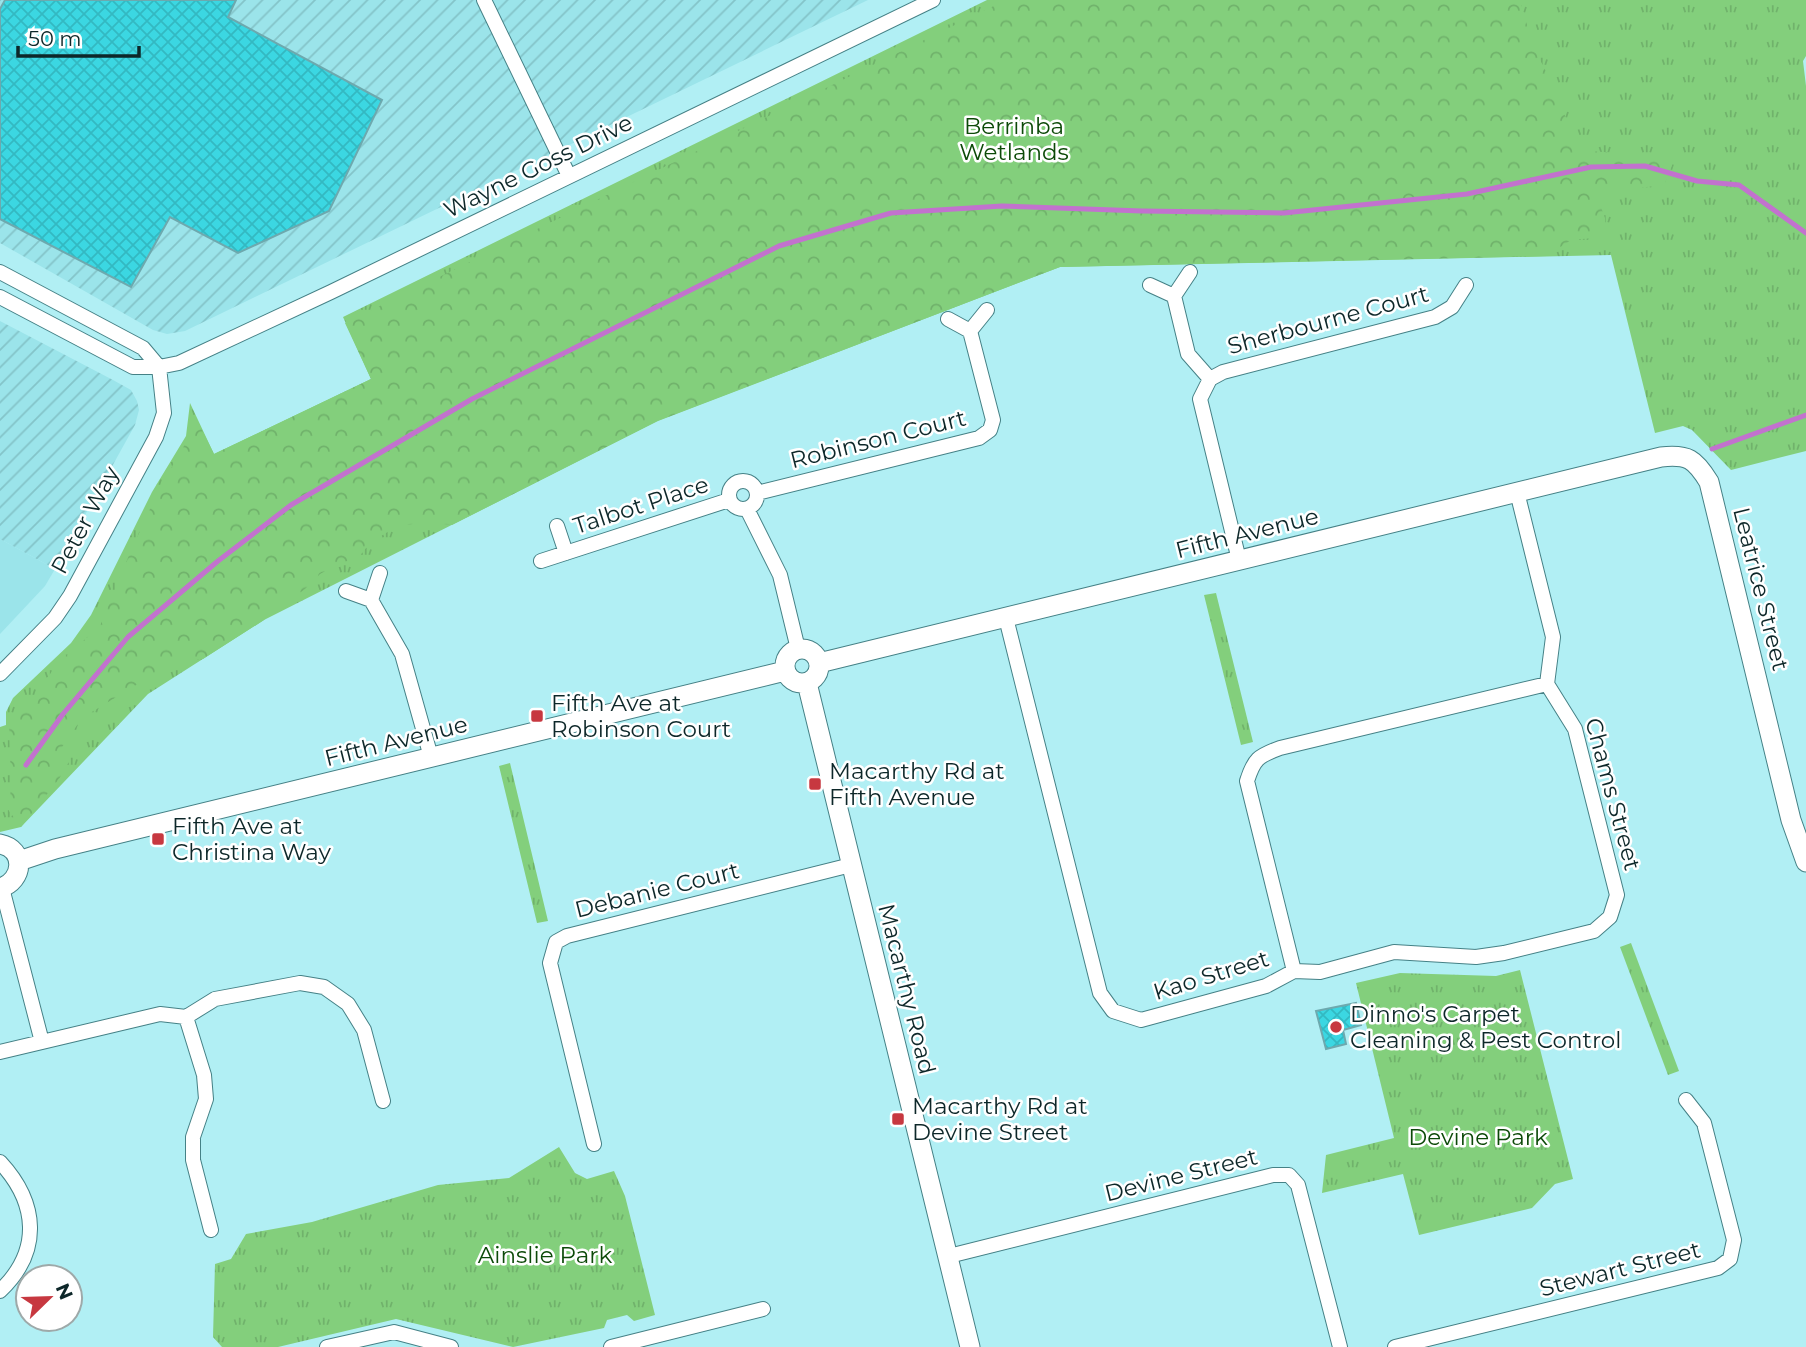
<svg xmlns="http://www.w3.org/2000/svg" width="1806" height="1347" font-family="Montserrat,sans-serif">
	<defs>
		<pattern id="industrial-furrows" width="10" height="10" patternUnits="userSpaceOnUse" patternTransform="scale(1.75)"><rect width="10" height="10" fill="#9be4ea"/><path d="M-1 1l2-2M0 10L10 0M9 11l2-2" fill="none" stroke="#84c4c9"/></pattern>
		<pattern id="grass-tufts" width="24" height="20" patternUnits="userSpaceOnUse" patternTransform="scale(1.75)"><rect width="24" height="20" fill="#83cf7c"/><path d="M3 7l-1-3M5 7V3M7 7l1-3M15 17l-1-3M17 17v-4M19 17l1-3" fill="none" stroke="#70b26b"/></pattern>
		<pattern id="forest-crowns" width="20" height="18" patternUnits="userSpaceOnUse" patternTransform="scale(1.75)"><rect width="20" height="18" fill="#83cf7c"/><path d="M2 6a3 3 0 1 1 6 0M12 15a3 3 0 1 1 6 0" fill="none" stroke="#70b26b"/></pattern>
		<pattern id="building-cross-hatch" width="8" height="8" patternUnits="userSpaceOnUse" patternTransform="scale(1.75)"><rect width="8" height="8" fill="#3bd7e2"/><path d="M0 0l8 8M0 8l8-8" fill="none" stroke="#33b9c2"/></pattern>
	</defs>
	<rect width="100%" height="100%" fill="#b1eff4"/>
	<path fill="#9be4ea" d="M0 539 55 569 45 586 0 634Z"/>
	<path fill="url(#industrial-furrows)" d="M0 0H868L185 331 167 334 153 330 0 243Z
		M0 321 113 380 131 390 137 401 139 410 135 425 55 569 0 539Z"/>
	<path fill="url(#grass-tufts)" d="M987 0H1806V56L1803 61 1806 86V451L1731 470 1692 430 1683 426 1655 433 1611 255 1060 267 657 421 264 620 148 694 21 827 0 832V727L6 725V712L13 698 71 643 91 615 152 492 186 436 190 403 214 454 371 379 343 317Z
		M1216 593 1253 742 1241 745 1204 595Z
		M510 763 548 921 537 923 499 766Z
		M1631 943 1679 1071 1668 1075 1620 947Z
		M1520 970 1573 1179 1555 1184 1532 1208 1419 1235 1403 1174 1322 1193 1326 1155 1394 1138 1356 983 1400 973 1496 976Z
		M559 1147 575 1173 587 1179 614 1171 625 1196 655 1315 634 1321 627 1315 607 1320 604 1328 513 1347 396 1319 278 1347H222L213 1337 215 1264 231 1259 246 1234 312 1222 438 1185 509 1178Z"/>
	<path fill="url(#forest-crowns)" d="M1006 0H1520L1533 46 1565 109V137L1579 150 1675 158 1664 185 1612 191 1599 202 1605 218V237L1571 240 1547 256 1060 267 658 421 452 525 424 522 396 527 371 542 358 558 340 563 320 574 304 590 272 610 264 620 203 659 172 663 82 718 60 750 70 760 59 779 21 827 9 811 11 785 9 720 31 703 56 665 100 626 130 553 160 487 198 422 214 454 371 379 345 323Z"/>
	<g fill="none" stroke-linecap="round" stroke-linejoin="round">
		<path stroke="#c272ce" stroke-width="5" d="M1712 449 1806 415
			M26 765 63 714 128 637 218 561 291 505 472 399 779 246 891 213 1002 206 1142 211 1284 213 1467 194 1591 167 1645 166 1697 181 1739 185 1806 233"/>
	</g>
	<path fill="url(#building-cross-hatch)" stroke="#6da9ae" stroke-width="2" d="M5 0H236L228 17 382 100 329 211 238 253 170 217 131 287 0 219V9Z
		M1356 1003 1361 1025 1343 1030 1346 1044 1326 1049 1316 1011Z"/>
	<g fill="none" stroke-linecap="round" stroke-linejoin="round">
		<g stroke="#458186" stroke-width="16">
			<path id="street" d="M484 0 569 176
				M0 272 143 348 159 367
				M1150 285 1174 296 1190 272
				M1174 296 1188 354 1210 379
				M0 297 133 367H159L179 363 331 292 933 0
				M948 319 970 331 987 310
				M729 495a14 14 0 1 1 28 0a14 14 0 1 1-28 0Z
				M757 493 979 438 990 430 993 420 970 331
				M747 509 780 575 798 649
				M557 526 566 553
				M1239 560 1200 399 1210 379 1223 372 1435 317 1452 307 1466 285
				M541 561 729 500
				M346 591 371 600 380 573
				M371 600 402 654 431 757
				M1006 618 1100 993 1113 1011 1141 1020 1266 986 1294 971 1247 781C1254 759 1258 756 1280 748L1547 684
				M0 674 55 618 70 596 156 437 164 413 159 367
				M2 888 42 1042
				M1294 971 1320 972 1394 952 1476 957 1504 953 1594 931 1610 917 1617 895 1575 729 1547 684 1553 637 1517 492
				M186 1017 204 1075 206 1099 193 1137V1160L211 1230
				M0 1052 160 1014 186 1017 215 999 300 983 324 987 348 1004 364 1030 383 1101
				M594 1144 550 963 556 942 567 936 851 865
				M0 1162C38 1203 42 1251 0 1291
				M949 1256 1273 1175H1289L1298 1185 1340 1347
				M327 1347 394 1332 451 1347
				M611 1347 763 1309
				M1395 1347 1718 1268 1730 1259 1734 1240 1704 1123 1686 1100"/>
		</g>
		<g stroke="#458186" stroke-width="21">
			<path id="secondary" d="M785 666a17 17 0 1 1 34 0a17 17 0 1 1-34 0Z
				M819 663 1661 457C1688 454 1695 459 1709 482L1791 820 1806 862
				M807 683 970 1347
				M0 844C26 849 24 881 0 888
				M19 861 55 849 785 671"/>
		</g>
		<use href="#street" stroke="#fff" stroke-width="14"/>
		<use href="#secondary" stroke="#fff" stroke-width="19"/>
	</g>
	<g fill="#c73840" stroke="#fff" stroke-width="2.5">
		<rect x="530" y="709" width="14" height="14" rx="3.5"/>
		<rect x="808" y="777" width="14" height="14" rx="3.5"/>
		<rect x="151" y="832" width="14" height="14" rx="3.5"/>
		<circle cx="1336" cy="1027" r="7"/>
		<rect x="891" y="1112" width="14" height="14" rx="3.5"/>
	</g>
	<g text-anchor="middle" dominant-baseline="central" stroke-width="5" stroke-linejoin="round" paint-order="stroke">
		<g font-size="23" fill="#0c4a08" stroke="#fff">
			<text x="1014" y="126">Berrinba<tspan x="1014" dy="26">Wetlands</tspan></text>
			<text x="1478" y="1137">Devine Park</text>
			<text x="545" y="1255">Ainslie Park</text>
		</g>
		<g font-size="23" fill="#0d2729" stroke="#fff">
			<text transform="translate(538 166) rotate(-26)">Wayne Goss Drive</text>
			<text transform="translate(1328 320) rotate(-15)">Sherbourne Court</text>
			<text transform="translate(878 439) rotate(-14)">Robinson Court</text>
			<text transform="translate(641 505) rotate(-18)">Talbot Place</text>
			<text transform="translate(85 520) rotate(-62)">Peter Way</text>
			<text transform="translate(1247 533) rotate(-14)">Fifth Avenue</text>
			<text transform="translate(1761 589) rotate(76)">Leatrice Street</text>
			<text transform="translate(396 741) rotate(-14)">Fifth Avenue</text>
			<text transform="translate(1613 794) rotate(75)">Chams Street</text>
			<text transform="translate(657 890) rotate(-14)">Debanie Court</text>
			<text transform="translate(1211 975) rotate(-17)">Kao Street</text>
			<text transform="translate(907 989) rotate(76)">Macarthy Road</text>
			<text transform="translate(1181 1175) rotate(-14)">Devine Street</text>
			<text transform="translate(1620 1269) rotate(-14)">Stewart Street</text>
		</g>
		<g font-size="23" fill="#0d2729" stroke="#fff" text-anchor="start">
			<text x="551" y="703">Fifth Ave at<tspan x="551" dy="26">Robinson Court</tspan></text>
			<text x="829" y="771">Macarthy Rd at<tspan x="829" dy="26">Fifth Avenue</tspan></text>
			<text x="172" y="826">Fifth Ave at<tspan x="172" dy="26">Christina Way</tspan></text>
			<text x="1350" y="1014">Dinno's Carpet<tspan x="1350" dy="26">Cleaning &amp; Pest Control</tspan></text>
			<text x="912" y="1106">Macarthy Rd at<tspan x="912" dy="26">Devine Street</tspan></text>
		</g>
	</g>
	<g transform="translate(49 1298) rotate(67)"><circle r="33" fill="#ffffff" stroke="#9ea9a9" stroke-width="2"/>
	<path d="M0-5L12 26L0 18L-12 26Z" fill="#c73840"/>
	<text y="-10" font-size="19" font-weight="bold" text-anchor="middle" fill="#0d2729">N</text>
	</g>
	<path d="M18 46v10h121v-10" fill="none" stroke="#0d2729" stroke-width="3.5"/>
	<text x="28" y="46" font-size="21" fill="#0d2729" stroke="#ffffff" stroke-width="5" paint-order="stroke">50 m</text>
</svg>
